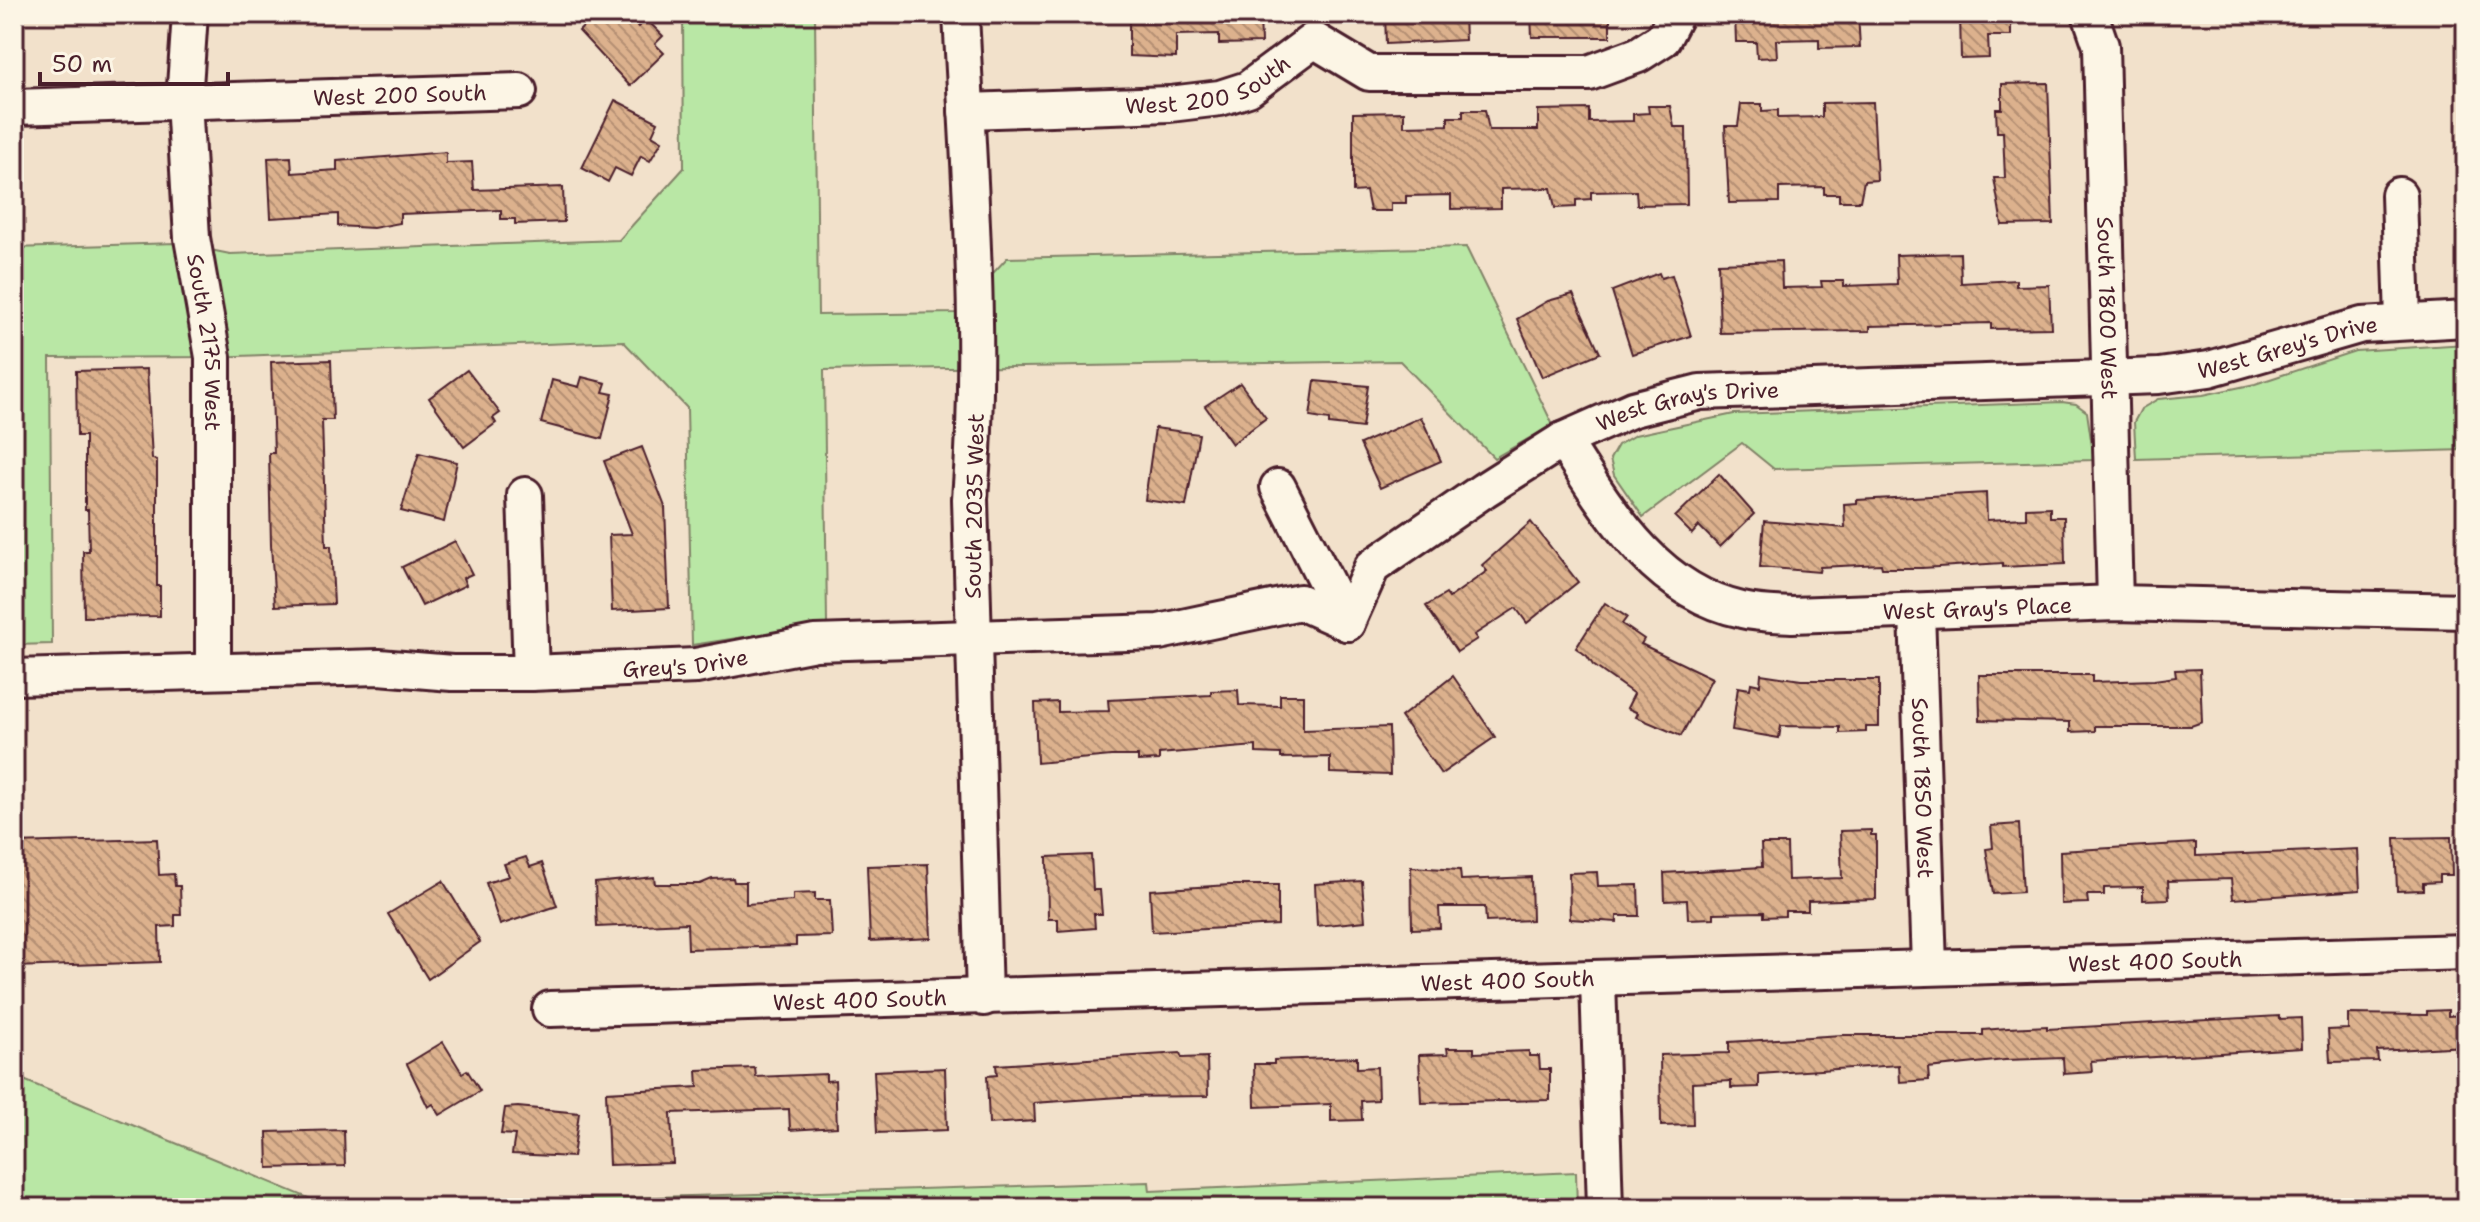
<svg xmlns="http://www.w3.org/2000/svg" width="2480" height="1222" font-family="'Shantell Sans',sans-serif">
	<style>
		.green { fill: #b9e7a5; stroke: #828368; stroke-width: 2 }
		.building { fill: url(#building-back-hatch); stroke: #4a1f2b; stroke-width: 2 }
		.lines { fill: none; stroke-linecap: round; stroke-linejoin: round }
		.minor-casing { stroke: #4a1f2b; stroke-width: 40 }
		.minor { stroke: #fcf5e5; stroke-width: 34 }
		.labels { text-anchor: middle; stroke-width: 6; stroke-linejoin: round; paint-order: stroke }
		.street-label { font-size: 22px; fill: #4a1f2b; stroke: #fcf5e5 }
	</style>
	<defs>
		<pattern id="building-back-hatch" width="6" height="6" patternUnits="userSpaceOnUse" patternTransform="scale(2)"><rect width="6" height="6" fill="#dcb18d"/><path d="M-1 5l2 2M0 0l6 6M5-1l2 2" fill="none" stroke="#b48f73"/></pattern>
	</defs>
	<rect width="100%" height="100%" fill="#f2e1cb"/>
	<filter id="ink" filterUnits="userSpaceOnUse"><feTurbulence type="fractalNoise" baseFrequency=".0125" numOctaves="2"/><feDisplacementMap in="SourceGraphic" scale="16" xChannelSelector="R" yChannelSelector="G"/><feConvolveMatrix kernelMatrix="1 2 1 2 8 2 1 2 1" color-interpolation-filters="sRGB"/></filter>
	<g filter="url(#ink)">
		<g class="green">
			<path d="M683,14h132l3,301 138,-2 51,-55 459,-11 87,178 -59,33 -94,-97 -576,9 3,254 -135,21 -5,-237 -64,-67 -410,16 -163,1 2,286 -38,1v-397l162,-5 54,11 389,-14 65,-72z"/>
			<path d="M2466,344v106l-330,9 -2,-37 7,-13 17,-10 45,-4 52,-11 100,-33z"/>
			<path d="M2062,402l14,2 11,8 7,48 -320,9 -32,-26 -99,74 -29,-42 -4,-16 8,-14 17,-10 99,-21z"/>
			<path d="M14,1076l316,131 819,-25 1,9 426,-19 1,36h-1563z"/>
		</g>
		<g class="building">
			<path d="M596,14h30l12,13 8,-8 17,17 -8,8 9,9 -34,33 -51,-55z"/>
			<path d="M1129,14h131l1,29 -42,1v-10l-43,1v23l-47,-2z"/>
			<path d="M1385,14h79l1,26 -79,4z"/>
			<path d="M1531,14h79v23h-78z"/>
			<path d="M1735,14h123l2,33 -41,1v-9l-43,1 1,17 -20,1 -1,-16h-20z"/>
			<path d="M1960,14h51v22h-23l1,22 -28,1z"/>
			<path d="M2048,83l5,141 -51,1 -8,-47h11l-2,-46h-6l-1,-23h6v-25z"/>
			<path d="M615,100l43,22 -6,13 10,6 -12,20 -9,-5 -10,20 -16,-8 -7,14 -26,-14z"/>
			<path d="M1873,102l4,78 -13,1 -4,20h-21v-7h-15v-7l-45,1v14l-50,1 -4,-77h13l3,-22h21v7l16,-1v8l44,-1v-14z"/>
			<path d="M1648,106h22l4,21h12l1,77 -50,1 -1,-14 -45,1v7l-15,1v7l-21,1 -4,-20 -50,1v19l-50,1v-14l-45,1v7h-15v8h-21l-4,-20 -13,1v-79l51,-1v14l44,-1v-8h15v-7h22l4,20h49v-20l51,-1v13l44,-1v-7l16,-1z"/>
			<path d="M446,152v11l26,-1 2,28 89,-3 1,35 -49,2v-5h-14v-9l-101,4v9l-27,5 -35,-2v-12l-67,4 -3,-60 23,-1 1,16 45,-3v-9z"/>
			<path d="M1960,253l1,30 55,-3v6l33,-1 2,43 -60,1v-6l-121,3v5l-150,2 -2,-70 63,-2 1,27 40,-1 -1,-6h23v5l53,-2 -1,-29z"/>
			<path d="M1659,273l2,5 11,-3 19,61 -59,18 -20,-63z"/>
			<path d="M1573,294l27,59 -58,24 -25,-58 31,-18z"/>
			<path d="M331,360l2,60h-11l4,126h5l3,58 -59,2 -4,-61 -2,-92h5l-3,-91z"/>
			<path d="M147,369l5,90 5,1v126h3v30l-76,1 -1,-66h6l-1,-41h-3v-74h-8l-1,-65z"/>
			<path d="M467,370l33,43 -7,5 3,5 -32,24 -35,-49z"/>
			<path d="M582,377l24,6 -3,9 10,2 -11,45 -61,-16 11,-43 27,7z"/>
			<path d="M1315,381l53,5 -6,42 -33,-4v-4l-19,-3z"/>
			<path d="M1240,383l26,35 -34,26 -27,-38z"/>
			<path d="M1421,417l20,44 -61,27 -20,-44z"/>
			<path d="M1155,428l44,6 -13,72 -41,-6z"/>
			<path d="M642,447l23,60 4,101 -57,3 -3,-76 23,-1 -28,-73z"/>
			<path d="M419,453l38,9 -13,60 -43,-11z"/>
			<path d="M1719,474l35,40 -34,33 -21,-21 -7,8 -17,-17z"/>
			<path d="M1986,493l1,27 39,-2v-10l24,-1v10h14l1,47 -62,3v-4l-81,5h-40l-1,-4 -61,3 -1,5 -59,-5 4,-46 81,7 -1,-24 13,-1v-3z"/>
			<path d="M1531,522l47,60 -51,41 -11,-15 -42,27 3,4 -20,13 -31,-46 20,-12 3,4 38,-27 -5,-6z"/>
			<path d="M455,541l17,33 -9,4 3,7 -44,21 -20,-39z"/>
			<path d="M1605,603l22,14 -5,7 22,15 -3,5 71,34 -31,58 -45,-19 2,-4 -11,-5 7,-14 -41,-29 -6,-9 -11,-8z"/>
			<path d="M2200,669l2,53 -11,4h-96v5l-25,1v-10l-90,-2 -1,-45h113v7l62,-2 22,-3 -1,-7z"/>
			<path d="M1761,674l40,6h78v47h-13v5l-26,1v-6l-59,-1 -2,12 -47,-8 6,-43 12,2 1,-6 9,2z"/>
			<path d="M1453,676l42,61 -54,37 -40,-57z"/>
			<path d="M1238,690l1,15 41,1v-11h23v35l86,-3 1,48 -60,-2v-16l-49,1v-4l-25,-1v-7l-97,8v6l-21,1v-5h-27l-74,7 -2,-60 23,-1v10l51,-1 -1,-11 103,-5v-4z"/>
			<path d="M2019,824l4,68 -30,2 -7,-45 7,-1 -2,-22z"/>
			<path d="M1871,830v5h5v64l-68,2v10h-23v5l-21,1v-5l-50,1v5l-26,1 -1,-19 -22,1 -1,-28 98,-6 -1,-23h26l1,36 54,-2 -2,-47z"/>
			<path d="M2451,837l1,38h-13v7l-16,1v7l-26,1 -2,-53z"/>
			<path d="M157,839l2,36 15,-1 1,12h5l1,29h-6v11l-16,1 1,35 -146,5v-124z"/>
			<path d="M2196,843v13l162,-7 2,41 -127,9 -2,-20 -63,2 1,18 -26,1v-13l-39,1v7h-17l1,8 -27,1 -1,-53z"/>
			<path d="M1091,855l2,35h7l2,24h-8l1,14 -37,3v-12h-10l-1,-62z"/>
			<path d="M526,857l4,10 12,-4 15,43 -57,19 -14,-42 23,-7 -5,-12z"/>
			<path d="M928,864l3,74 -61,3 -3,-75z"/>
			<path d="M1411,867l49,3 1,10 70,-3 1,43 -46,2 -1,-15h-46l1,21 -28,1z"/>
			<path d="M1597,872l1,14 40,-1 1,31h-22v6l-47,-3 -1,-46z"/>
			<path d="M654,877l1,7h45l12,-5 21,-1 1,4h12v22l47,-3v-7l22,-1v7h15l2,36 -36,1v9l-108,3 -1,-26 -90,4 -2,-44z"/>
			<path d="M443,881l37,61 -52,37 -40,-65z"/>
			<path d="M1362,881l3,40 -48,5 -2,-42z"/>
			<path d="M1230,885h48v40l-126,7 -2,-42z"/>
			<path d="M2448,1010v6l18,-1v31l-89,5 1,10 -48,1 -2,-32 20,-1v-15l79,1v-4z"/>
			<path d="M2279,1016v3l22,-1 1,30 -211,13 1,11 -28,2 -1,-16 -58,2 -77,8 1,12 -29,2 -1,-17 -140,9v13l-28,1v-7l-39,2 1,42 -32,1 -1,-71 69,-2v-11l113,-7h141v-5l25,-2 39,-2v3z"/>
			<path d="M443,1042l19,31 5,-3 13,21 -40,24 -7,-11 -5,3 -21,-43z"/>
			<path d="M1447,1048h27v5l55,-2v5h10l1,13h10v31l-129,3 -2,-48 29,-1z"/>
			<path d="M1180,1053l2,5 25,-1 1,39 -88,1 -86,6 1,18 -46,3 -2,-48 10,-1 -1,-10z"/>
			<path d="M1357,1057v11l20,-1 1,33 -17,1 1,19 -31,1v-17l-76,3 -1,-43h20v-4z"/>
			<path d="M755,1068l1,9 70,-3v7l9,-1 2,47 -47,3 -1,-21 -118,4 2,50 -64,2 -3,-73 92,-5 -1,-17z"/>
			<path d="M945,1068l2,62 -70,3 -3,-62z"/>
			<path d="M518,1107l61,6 -6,44 -61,-3 3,-19 -14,-1 4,-26z"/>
			<path d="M344,1130l1,36 -77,2 -1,-36z"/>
		</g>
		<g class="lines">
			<defs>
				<g id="minor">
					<path id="s1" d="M190,14l-6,87 8,137 21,119v314"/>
					<path d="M961,14c8,161 22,325 9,485l14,499"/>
					<path id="s2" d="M2090,14l11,32 14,557"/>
					<path id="s3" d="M14,107l505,-16"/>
					<path id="s4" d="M966,111l204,-7 50,-6 28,-9 66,-49 55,33h220l49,-18 25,-16 13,-25"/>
					<path d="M2399,195l4,125"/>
					<path id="s5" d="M1563,440c45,70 91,151 179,170 16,4 33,4 50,5l323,-12 351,8"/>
					<path d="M1278,487l69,136"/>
					<path d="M525,495l6,178"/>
					<path id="s6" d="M1917,612l12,354"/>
					<path id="s7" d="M1347,623l25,-56 112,-77 79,-50 70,-31 67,-17 459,-16 50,-7 153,-44 104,-6"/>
					<path id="s8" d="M14,677l365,-10 73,6h79l165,-7 119,-23 344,-11 141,-30 47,21"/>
					<path d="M1598,980l7,228"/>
					<path id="s9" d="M550,1009l1916,-57"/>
				</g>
			</defs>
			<use href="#minor" class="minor-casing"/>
			<use href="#minor" class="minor"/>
		</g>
	</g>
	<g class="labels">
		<g class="street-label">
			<text dy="8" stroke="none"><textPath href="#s4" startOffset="246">West 200 South</textPath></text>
			<text dy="8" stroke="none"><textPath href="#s3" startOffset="386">West 200 South</textPath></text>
			<text dy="8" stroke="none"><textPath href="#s2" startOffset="296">South 1800 West</textPath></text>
			<text dy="8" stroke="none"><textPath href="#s1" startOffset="330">South 2175 West</textPath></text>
			<text dy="8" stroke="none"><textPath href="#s7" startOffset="1028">West Grey's Drive</textPath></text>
			<text dy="8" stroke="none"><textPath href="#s7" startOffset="422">West Gray's Drive</textPath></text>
			<text transform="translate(974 506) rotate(-89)" y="8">South 2035 West</text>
			<text dy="8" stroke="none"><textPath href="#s5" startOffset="490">West Gray's Place</textPath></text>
			<text dy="8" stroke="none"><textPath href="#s8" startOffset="672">Grey's Drive</textPath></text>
			<text dy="8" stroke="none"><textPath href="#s6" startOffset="176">South 1850 West</textPath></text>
			<text dy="8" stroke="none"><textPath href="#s9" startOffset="1606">West 400 South</textPath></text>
			<text dy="8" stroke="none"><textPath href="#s9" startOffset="958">West 400 South</textPath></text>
			<text dy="8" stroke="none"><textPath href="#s9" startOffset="310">West 400 South</textPath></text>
		</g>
	</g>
	<rect width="2480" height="1222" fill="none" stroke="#fcf5e5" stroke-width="48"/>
	<rect x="24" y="24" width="2432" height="1174" fill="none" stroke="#4a1f2b" stroke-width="3" filter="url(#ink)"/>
	<path d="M40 72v12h188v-12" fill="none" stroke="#4a1f2b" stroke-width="4"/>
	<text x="52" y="72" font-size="24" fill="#4a1f2b" stroke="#fcf5e5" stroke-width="6" paint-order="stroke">50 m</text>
</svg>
